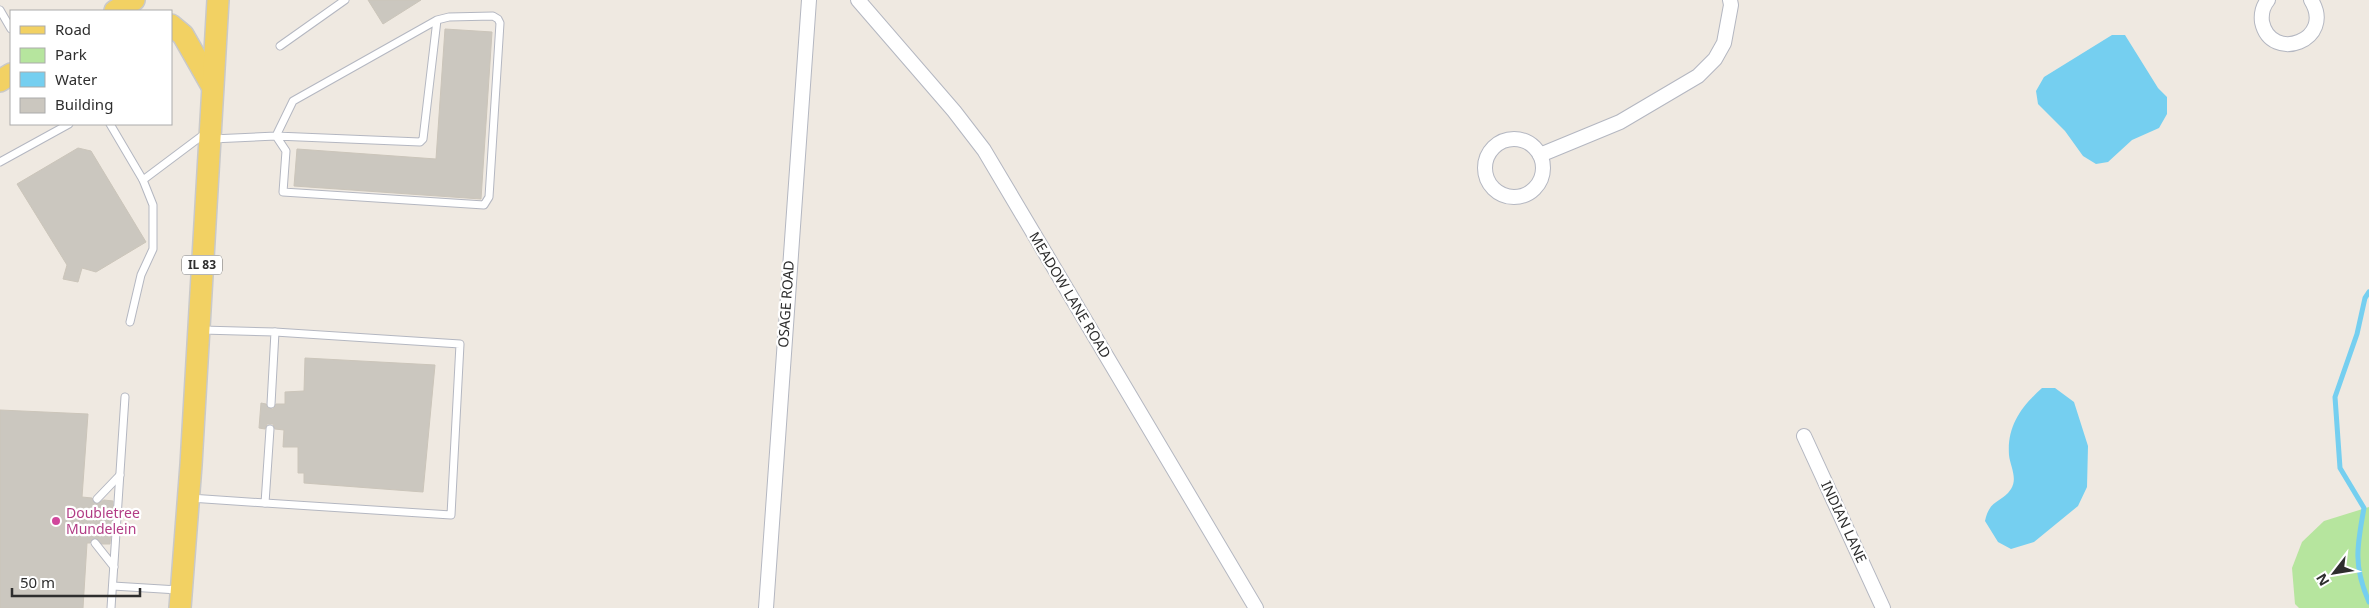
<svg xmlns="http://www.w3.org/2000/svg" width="2369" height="608" font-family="'Noto Sans',sans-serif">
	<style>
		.green { fill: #b6e59e }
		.water { fill: #75cff0 }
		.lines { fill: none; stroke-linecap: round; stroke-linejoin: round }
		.stream { stroke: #75cff0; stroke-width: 5 }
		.building { fill: #cbc7bf; stroke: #cbc5ba }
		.lane-casing { stroke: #b4b7c1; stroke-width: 9 }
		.street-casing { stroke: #b4b7c1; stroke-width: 16 }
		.primary-casing { stroke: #c9c9c9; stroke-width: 24 }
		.lane { stroke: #fff; stroke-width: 7 }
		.street { stroke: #fff; stroke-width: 14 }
		.primary { stroke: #f2d163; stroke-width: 21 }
		.hotel-dot { fill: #d1479c; stroke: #fff; stroke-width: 2 }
		.labels { text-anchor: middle; stroke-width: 4.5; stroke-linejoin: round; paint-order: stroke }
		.shield { fill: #fff; stroke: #6d6d6d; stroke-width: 1 }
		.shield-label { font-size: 12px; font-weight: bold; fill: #2e2e2e }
		.street-label { font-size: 14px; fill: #2e2e2e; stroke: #fff }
		.hotel-label { font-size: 14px; fill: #b23c85; stroke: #fff; text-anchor: start }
	</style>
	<rect width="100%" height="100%" fill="#efe9e1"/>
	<path class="green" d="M2369,507v101h-70l-4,-4 -3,-36 10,-26 22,-21z"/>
	<g class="water">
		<path d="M2112,35h13l33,53 9,9v17l-8,14 -27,12 -24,22 -12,2 -13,-8 -18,-25 -27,-27 -2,-13 8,-14z"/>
		<path d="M2042,388h13l19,14 14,44 -1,41 -9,19 -44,36 -23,7 -13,-7 -13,-21c5,-23 16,-17 26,-32 7,-11 -1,-23 -2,-34 -2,-29 12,-48 33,-67z"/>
	</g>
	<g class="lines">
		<path class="stream" d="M2369,292l-4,6 -8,36 -22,63 5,71 24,40c-7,38 -11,58 5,94"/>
	</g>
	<g class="building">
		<path d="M368,0h53l-38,24z"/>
		<path d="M445,29l47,3 -11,167 -187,-13 3,-37 139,10z"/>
		<path d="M78,148l13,3 55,91 -50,30 -14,-4 -4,14 -15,-3 4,-14 -50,-81z"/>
		<path d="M305,358l130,7 -12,127 -119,-9v-10h-6v-26h-15l1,-17 -9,-1 -2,-5h-6l-2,5 -6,-1 2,-25 5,1 2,4 5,1 3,-5h9v-12l19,-1z"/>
		<path d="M0,410l88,4 -6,83 10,1 4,6 8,-4 9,1 -3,43h-8l-7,-6 -5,5h-3l-4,65h-83z"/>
	</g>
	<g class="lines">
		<defs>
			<g id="lane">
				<path d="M0,10l11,19"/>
				<path d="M280,46l65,-46"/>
				<path d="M110,124l33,56 10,25v44l-12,26 -11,47"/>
				<path d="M212,139l64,-3 10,15 -3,41 201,13 5,-8 11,-174 -2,-4 -5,-3 -44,1 -12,3 -144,81 -17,35 144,6 3,-3 14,-119"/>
				<path d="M0,162l69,-38"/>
				<path d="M143,180l64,-48"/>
				<path d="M202,330l73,2 -4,72"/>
				<path d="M190,498l75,5 5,-74"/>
				<path d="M97,499l23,-24"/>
				<path d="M265,503l186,12 9,-171 -185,-12"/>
				<path d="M95,543l19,24"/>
				<path d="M113,586l65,4"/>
				<path d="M111,608l14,-211"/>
			</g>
			<g id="street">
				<path d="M858,0l96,111 30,39 272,458"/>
				<path d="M2268,0c-5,6 -7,14 -6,22 9,42 74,18 49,-22"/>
				<circle cx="1514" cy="168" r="29"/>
				<path d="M1540,155l80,-33 78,-46 17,-17 9,-16 7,-38 -1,-5"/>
				<path d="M1804,436l79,172"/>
				<path d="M766,608l43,-608"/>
			</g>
			<g id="primary">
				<path d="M115,11l19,-11"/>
				<path d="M171,25l12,10 29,51"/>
				<path d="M0,81l11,-7"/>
				<path d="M180,608l11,-143 27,-465"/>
			</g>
		</defs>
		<use href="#lane" class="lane-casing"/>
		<use href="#street" class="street-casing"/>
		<use href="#primary" class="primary-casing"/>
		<use href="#lane" class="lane"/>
		<use href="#street" class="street"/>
		<use href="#primary" class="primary"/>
	</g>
	<circle class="hotel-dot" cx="56" cy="521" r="5"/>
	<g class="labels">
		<rect class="shield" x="182" y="255.5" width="40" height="19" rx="4"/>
		<g class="shield-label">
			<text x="202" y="269">IL 83</text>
		</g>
		<g class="street-label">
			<text transform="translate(1070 295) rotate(59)" y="5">MEADOW LANE ROAD</text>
			<text transform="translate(786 304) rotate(-86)" y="5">OSAGE ROAD</text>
			<text transform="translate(1844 522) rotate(65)" y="5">INDIAN LANE</text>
		</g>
		<g class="hotel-label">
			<text x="66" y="518">Doubletree<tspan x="66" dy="16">Mundelein</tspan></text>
		</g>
	</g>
	<rect x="10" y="10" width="162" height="115" fill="#ffffff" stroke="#ababab"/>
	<rect x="20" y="26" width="25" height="8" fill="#f2d163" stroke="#ababab"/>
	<text x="55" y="35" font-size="15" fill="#2e2e2e">Road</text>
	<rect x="20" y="48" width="25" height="15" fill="#b6e59e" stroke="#ababab"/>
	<text x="55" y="60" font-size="15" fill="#2e2e2e">Park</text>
	<rect x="20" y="72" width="25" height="15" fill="#75cff0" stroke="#ababab"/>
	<text x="55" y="85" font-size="15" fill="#2e2e2e">Water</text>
	<rect x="20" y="98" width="25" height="15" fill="#cbc7bf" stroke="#ababab"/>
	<text x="55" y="110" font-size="15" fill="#2e2e2e">Building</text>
	<g transform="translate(2334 573) rotate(239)" stroke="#ffffff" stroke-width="4" paint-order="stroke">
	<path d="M0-4L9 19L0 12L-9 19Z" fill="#2e2e2e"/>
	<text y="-8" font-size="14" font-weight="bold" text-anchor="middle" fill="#2e2e2e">N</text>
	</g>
	<path d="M12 588v8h128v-8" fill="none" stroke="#2e2e2e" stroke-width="2.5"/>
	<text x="20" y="588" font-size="15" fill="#2e2e2e" stroke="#ffffff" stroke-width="4" paint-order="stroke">50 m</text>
</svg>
